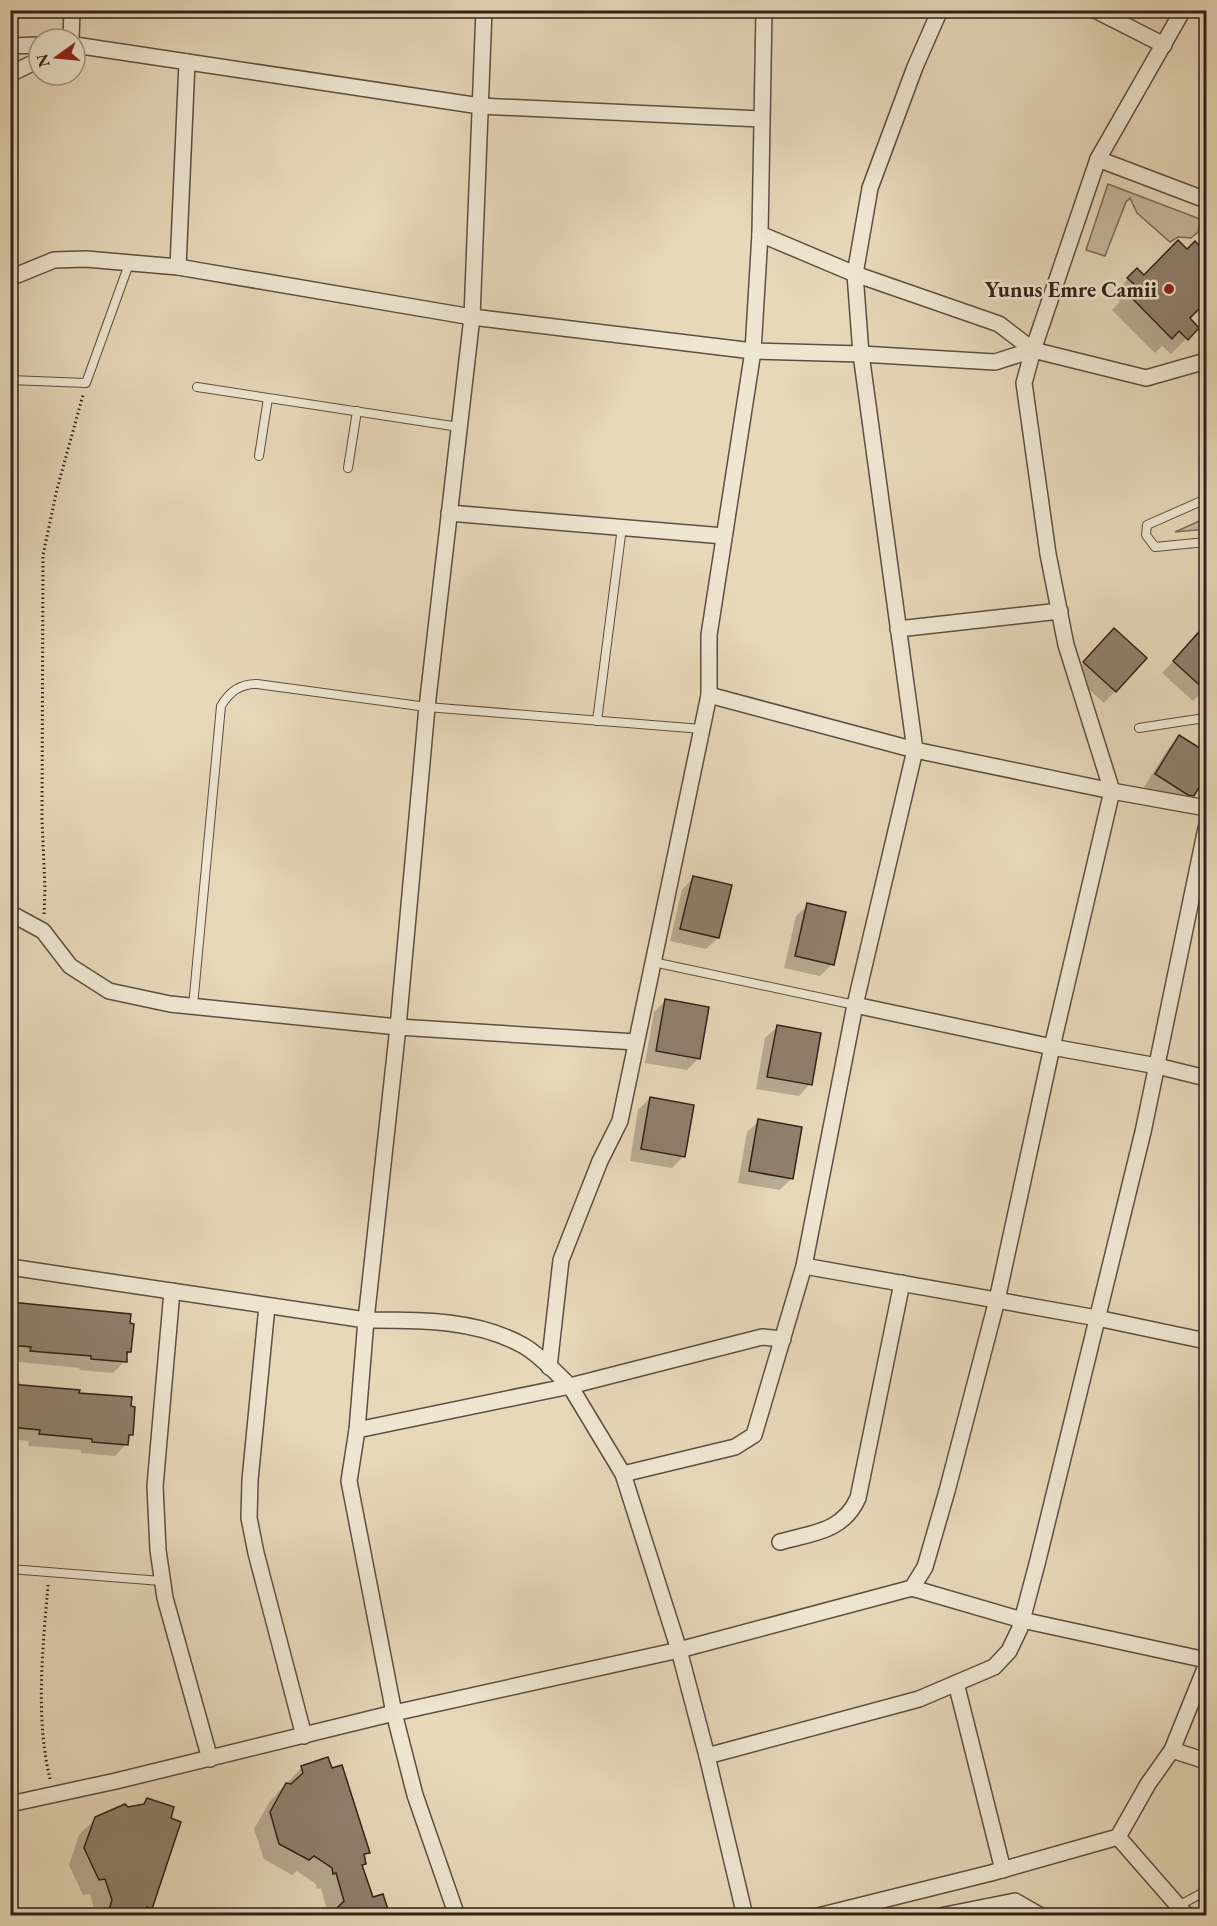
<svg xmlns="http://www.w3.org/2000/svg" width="1217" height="1926" font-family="'EB Garamond',serif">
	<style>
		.green { fill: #c8b99f; stroke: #7c6d5c; stroke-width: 1.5 }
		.shadow { fill: #0003 }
		.building { fill: #90806d; stroke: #312119; stroke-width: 1.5 }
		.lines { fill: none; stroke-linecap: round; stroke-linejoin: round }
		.lane-casing { stroke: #5e4f41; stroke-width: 10 }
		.street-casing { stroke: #5e4f41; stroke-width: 18 }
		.path { stroke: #312119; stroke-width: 3; stroke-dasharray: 1.5 3; stroke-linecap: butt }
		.lane { stroke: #efe6d2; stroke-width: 8 }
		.street { stroke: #efe6d2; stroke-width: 15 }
		.poi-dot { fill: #8f2418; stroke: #efe6d2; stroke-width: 2 }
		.labels { text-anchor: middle; stroke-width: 5; stroke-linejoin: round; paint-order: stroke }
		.poi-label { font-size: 22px; font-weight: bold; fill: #312119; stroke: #efe6d2; text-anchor: end }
	</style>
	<rect width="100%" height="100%" fill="#e7d8ba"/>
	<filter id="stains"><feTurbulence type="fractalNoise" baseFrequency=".00333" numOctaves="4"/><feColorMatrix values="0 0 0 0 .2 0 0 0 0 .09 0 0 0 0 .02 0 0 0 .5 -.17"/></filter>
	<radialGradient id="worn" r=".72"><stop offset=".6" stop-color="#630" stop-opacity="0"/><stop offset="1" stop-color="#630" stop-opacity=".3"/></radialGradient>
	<g class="green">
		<path d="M1108,184l92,35 -2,13 -7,6 -13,-1 -8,5 -33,-29 -7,-15 -4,4 -21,54 -19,-6z"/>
		<path d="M1206,518v11l-31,3z"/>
	</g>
	<g class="shadow">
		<path d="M1195,244l11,11v45l-19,19 10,9 -26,26 -9,-8 -7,7 -43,-43 8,-8 -7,-8 24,-24 7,7 43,-26z"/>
		<path d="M1204,629l2,2v57l-13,13 -31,-28z"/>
		<path d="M1102,642l13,49 -11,12 -31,-28z"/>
		<path d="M1180,737l26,17v19l-13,22 -12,12 -5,-1 -32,-19 24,-38z"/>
		<path d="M693,878l25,60 -12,11 -36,-8 12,-51z"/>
		<path d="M808,905l24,59 -12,12 -36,-8 12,-52z"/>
		<path d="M665,1001l34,57 -12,12 -42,-7 9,-51z"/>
		<path d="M777,1027l33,57 -11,12 -43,-7 9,-51z"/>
		<path d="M650,1098l34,58 -12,12 -42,-7 8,-51z"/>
		<path d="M759,1121l33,57 -12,12 -42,-7 9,-51z"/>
		<path d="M10,1299l8,1v4l51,4 -1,3 62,41 -5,4v5l-12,12 -34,-3 1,-2 -61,-6v-3l-9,-1z"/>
		<path d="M10,1381h10v5l58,8 53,41 -4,4 -1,5 -11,12 -34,-3v-3l-53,-4 1,-5 -19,-2z"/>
		<path d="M302,1767l66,85 -5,6 2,6 -4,3 11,32 17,17h-63l2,-2 -7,-26 -4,1 -1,-5 -19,-13 -5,4 -28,-16 -10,-30 16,-28z"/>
		<path d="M147,1800l4,108 -7,8h-48l-6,-22 -7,1 -14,-30 10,-30 16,-16 46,-13z"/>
	</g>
	<g class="building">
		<path d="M1178,240l9,9 8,-8 11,12v49l-16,16 9,10 -11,12 -9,-9 -7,8 -45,-46 8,-8 -8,-7 10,-10 7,7z"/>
		<path d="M1206,624v67l-33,-30z"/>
		<path d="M1114,628l33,30 -31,34 -33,-30z"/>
		<path d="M1179,735l27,17v24l-12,20 -6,-1 -33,-21z"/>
		<path d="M693,876l39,9 -13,53 -39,-9z"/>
		<path d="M807,903l39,9 -12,53 -39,-9z"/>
		<path d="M665,999l44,8 -9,52 -44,-8z"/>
		<path d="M777,1025l44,8 -9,52 -45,-8z"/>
		<path d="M650,1097l44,8 -9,52 -44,-8z"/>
		<path d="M758,1119l44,8 -9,52 -44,-8z"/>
		<path d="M10,1302l121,12 -1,9 4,1 -3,28h-4v10l-36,-3v-3l-61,-5 1,-4 -21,-2z"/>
		<path d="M10,1384l70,6 -1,3 53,4 -1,9 4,1 -2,28h-4l-1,10 -36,-3v-3l-53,-5 1,-4 -30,-3z"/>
		<path d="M328,1757l4,11 10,-3 28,88 -6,1 2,10 -4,1 11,32 10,-3 7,22h-61l15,-15 -8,-28 -3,1 -1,-6 -18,-12 -5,4 -30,-16 -9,-32 16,-29 5,1 12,-11 -2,-7z"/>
		<path d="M147,1798l27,9 -3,11 10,4 -29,87 -5,-2 -1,9h-39l5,-16 -7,-21 -6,1 -15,-32 11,-31 30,-13 3,3 16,-3z"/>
	</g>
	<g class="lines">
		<defs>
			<g id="lane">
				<path d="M10,380l76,3 43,-119"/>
				<path d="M197,387l262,40"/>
				<path d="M259,456l9,-58"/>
				<path d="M348,468l9,-57"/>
				<path d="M1206,499l-59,26 -1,10 9,12 51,-5"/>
				<path d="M597,721l25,-194"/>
				<path d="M1139,728l59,-9 8,1"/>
				<path d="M653,962l202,43"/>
				<path d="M193,1006l28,-300c9,-15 19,-22 36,-22l170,23 275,22"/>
				<path d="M10,1569l151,12"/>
				<path d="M1178,1906l28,-15"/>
			</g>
			<g id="street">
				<path d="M484,10l-12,307 -45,390 -29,320 -32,293c53,0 111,-1 158,26 17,10 32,27 46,40l192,-49 21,2"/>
				<path d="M1095,10l69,35"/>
				<path d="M71,39l1,-29"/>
				<path d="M75,45l405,61 281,13"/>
				<path d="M10,46l29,-1"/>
				<path d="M10,74l29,-14"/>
				<path d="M1098,159l108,41"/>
				<path d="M760,234l95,40 144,50 34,26 113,28 60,-17"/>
				<path d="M178,267l9,-205"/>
				<path d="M10,278l44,-18 32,-1 92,8 294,50 281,34 108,3 134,8 38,-12"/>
				<path d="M449,513l275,23"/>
				<path d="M898,629l162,-18"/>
				<path d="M709,695l206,55 197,41 94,17"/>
				<path d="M10,913l33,18 27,35 39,25 61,13 228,23 238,15"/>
				<path d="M855,1005l197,42 105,19 49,12"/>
				<path d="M804,1266l293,52 109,23"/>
				<path d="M10,1267l356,53 -9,110 -8,51 45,232 21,82 42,121"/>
				<path d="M172,1291l-17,195 3,64 7,48 45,161"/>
				<path d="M267,1306l-17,174 -1,38 7,35 48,183"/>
				<path d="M549,1367l12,-107 39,-99 20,-40 89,-426v-60l44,-284 7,-117 4,-224"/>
				<path d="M357,1430l213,-44 53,88 56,176 28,106 38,160"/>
				<path d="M623,1474l112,-27 19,-12 50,-169 51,-261 60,-255 -54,-396 -6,-80 15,-86 45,-121 25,-57"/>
				<path d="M780,1542c32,-9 63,-10 78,-44l44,-215"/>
				<path d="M912,1588l110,32 184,40"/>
				<path d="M956,1683l47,187"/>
				<path d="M1172,1750l34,11"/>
				<path d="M707,1756l212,-57 75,-32 15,-16 11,-23 18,-68 105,-428 63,-304"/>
				<path d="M10,1804l106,-23 278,-68 285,-63 233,-62 13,-21 22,-76 50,-191 55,-253 60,-256 -46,-146 -18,-91 -24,-171 9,-33 65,-191 85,-149"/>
				<path d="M1118,1837l69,79"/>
				<path d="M818,1916l173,-43 127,-36 30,-53 24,-34 34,-84"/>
				<path d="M940,1916l75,-15 26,15"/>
			</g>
		</defs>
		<use href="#lane" class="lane-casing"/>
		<use href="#street" class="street-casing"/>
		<g class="path">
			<path d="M44,914l1,-25 -3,-70 1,-264 14,-66 26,-94"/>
			<path d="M48,1585c-5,62 -13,132 2,194"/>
		</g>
		<use href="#lane" class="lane"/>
		<use href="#street" class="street"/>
	</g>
	<circle class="poi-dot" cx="1169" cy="289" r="6"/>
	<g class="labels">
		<g class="poi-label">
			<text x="1157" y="297">Yunus Emre Camii</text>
		</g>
	</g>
	<rect width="1217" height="1926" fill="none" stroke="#e7d8ba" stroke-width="36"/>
	<rect x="12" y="12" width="1193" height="1902" fill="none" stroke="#312119" stroke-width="3"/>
	<rect x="18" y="18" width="1181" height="1890" fill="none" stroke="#312119" stroke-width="1.5"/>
	<g transform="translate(57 57) rotate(255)"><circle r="28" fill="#efe6d2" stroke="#a39788" stroke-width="1.5"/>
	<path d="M0-4.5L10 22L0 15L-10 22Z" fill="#8f2418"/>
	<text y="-9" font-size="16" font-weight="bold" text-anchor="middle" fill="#312119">N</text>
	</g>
	<rect width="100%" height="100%" filter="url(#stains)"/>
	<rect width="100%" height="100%" fill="url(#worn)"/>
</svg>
